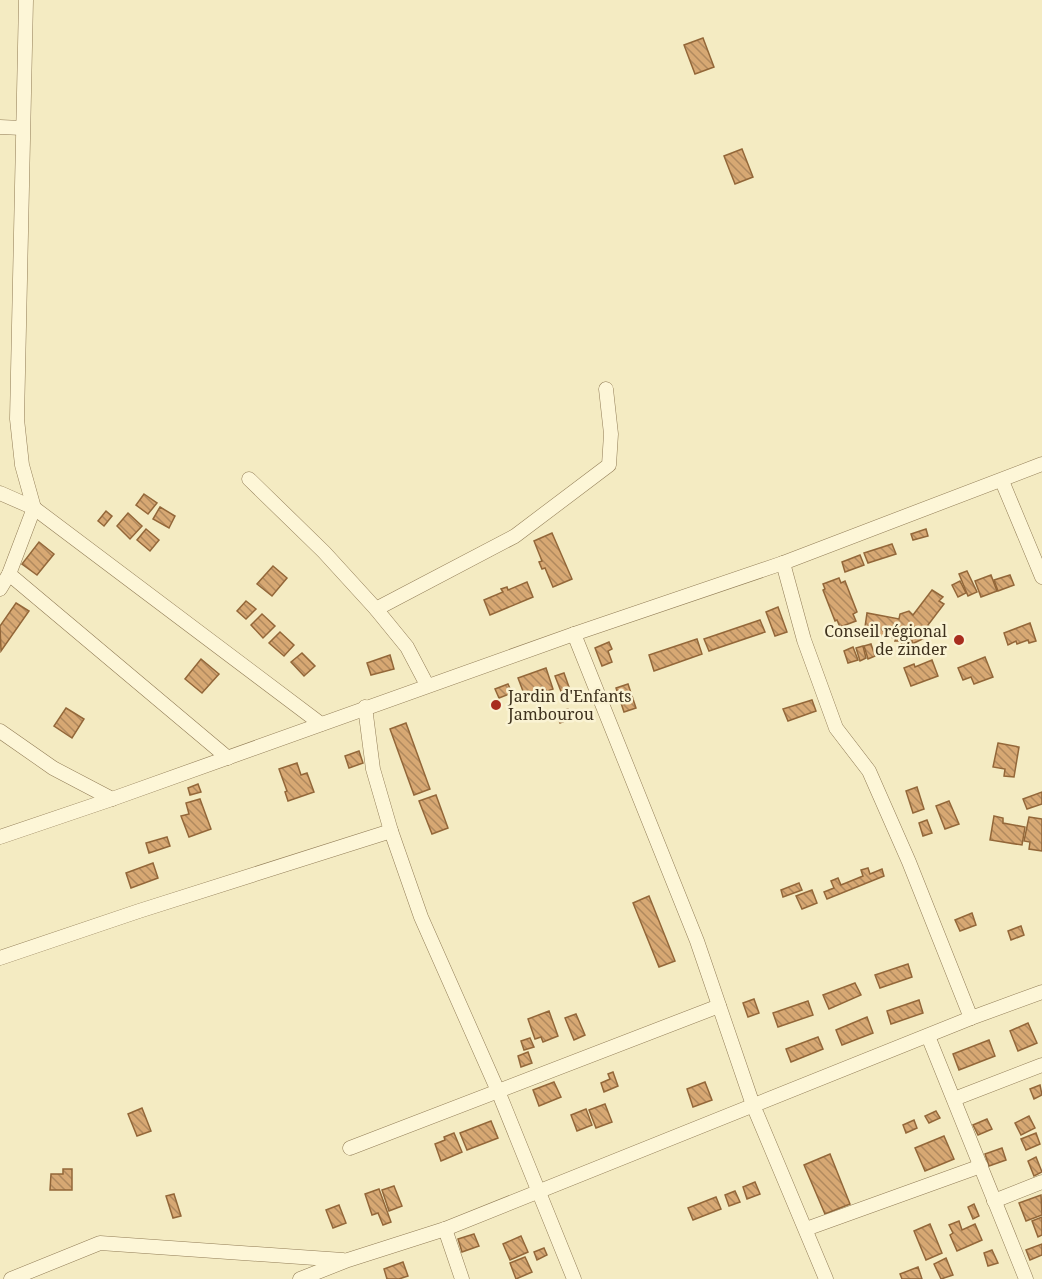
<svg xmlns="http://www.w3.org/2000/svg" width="1042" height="1279" font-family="'Noto Serif',serif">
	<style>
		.building { fill: url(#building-back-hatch); stroke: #936739; stroke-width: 1.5 }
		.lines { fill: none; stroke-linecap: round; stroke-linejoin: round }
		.minor-casing { stroke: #917c56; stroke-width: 15 }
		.minor { stroke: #fdf6d7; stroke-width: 14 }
		.poi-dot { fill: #a82d1e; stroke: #faf3d3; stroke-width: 2 }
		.labels { text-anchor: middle; stroke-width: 5; stroke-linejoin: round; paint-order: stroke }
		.poi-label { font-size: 16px; fill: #3e311d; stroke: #faf3d3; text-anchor: end }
	</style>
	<defs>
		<pattern id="building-back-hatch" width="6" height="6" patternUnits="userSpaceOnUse" patternTransform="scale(1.5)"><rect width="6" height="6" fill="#d7a873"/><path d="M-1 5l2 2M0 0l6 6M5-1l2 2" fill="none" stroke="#b0895e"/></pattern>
	</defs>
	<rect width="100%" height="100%" fill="#f4ebc2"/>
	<g class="building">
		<path d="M703,38l11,29 -19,7 -11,-29z"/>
		<path d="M742,149l11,28 -18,7 -11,-28z"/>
		<path d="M144,494l13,9 -9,11 -12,-9z"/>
		<path d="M160,507l15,9 -6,12 -16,-9z"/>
		<path d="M106,511l6,5 -8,10 -6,-5z"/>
		<path d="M128,513l14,13 -12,13 -13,-13z"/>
		<path d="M146,529l13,11 -9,11 -13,-11z"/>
		<path d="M926,529l2,7 -15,4 -2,-6z"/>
		<path d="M552,533l20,46 -19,8 -8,-19 -3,1 -3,-7 3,-1 -8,-20z"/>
		<path d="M39,542l15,12 -17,21 -15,-11z"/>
		<path d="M892,544l4,10 -28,9 -4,-10z"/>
		<path d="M860,555l4,10 -19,7 -3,-10z"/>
		<path d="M273,566l14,12 -15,18 -15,-12z"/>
		<path d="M967,571l10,21 -9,4 -9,-22z"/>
		<path d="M991,575l6,16 -16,6 -6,-16z"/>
		<path d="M1010,575l4,10 -16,6 -4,-11z"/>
		<path d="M839,578l2,5 4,-2 12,31 -4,2 3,7 -16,6 -3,-7 -2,1 -12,-31 2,-1 -2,-5z"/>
		<path d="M960,581l6,12 -8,4 -6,-12z"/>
		<path d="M527,582l6,15 -43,18 -6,-15 19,-8 -2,-3 6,-2 1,3z"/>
		<path d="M932,590l11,7 -4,4 5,3 -16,21 2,3 -4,3 3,5 -17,8v-3l-10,4 -1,-4h-6l1,-3 -26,-4v-5l-5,-2 2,-14 32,6 1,-5 9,-3 4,4z"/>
		<path d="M246,601l10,8 -10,10 -9,-8z"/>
		<path d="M16,603l13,8 -28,40 -1,-25z"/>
		<path d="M778,607l9,25 -12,4 -9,-24z"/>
		<path d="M262,614l13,12 -12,12 -12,-13z"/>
		<path d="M760,620l5,12 -56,19 -5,-12z"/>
		<path d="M1030,623l6,18 -7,2 -1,-3 -11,4 -1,-3 -8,4 -4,-12z"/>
		<path d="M280,632l14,13 -10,11 -15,-13z"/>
		<path d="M697,639l5,15 -48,17 -5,-16z"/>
		<path d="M609,642l3,7 -4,2 4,11 -10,4 -7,-18z"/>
		<path d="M871,644l4,12 -7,3 -4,-13z"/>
		<path d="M863,646l3,12 -6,3 -4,-13z"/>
		<path d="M853,647l5,13 -10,3 -4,-12z"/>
		<path d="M302,653l13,13 -11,10 -13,-14z"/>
		<path d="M390,655l4,14 -23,6 -4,-12z"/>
		<path d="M985,657l8,20 -19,7 -3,-7 -8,3 -5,-12z"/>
		<path d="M201,659l18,15 -17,19 -17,-14z"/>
		<path d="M932,660l6,16 -27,10 -7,-18 10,-4 1,3z"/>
		<path d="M546,668l7,21 -27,10 -8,-21z"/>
		<path d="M564,673l6,17 -8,4 -7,-18z"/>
		<path d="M508,684l4,9 -13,5 -4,-9z"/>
		<path d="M628,684l8,24 -12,4 -8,-24z"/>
		<path d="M812,700l4,11 -28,10 -5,-12z"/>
		<path d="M66,708l18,11 -12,19 -18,-12z"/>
		<path d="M568,709l4,9 -12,5 -4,-10z"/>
		<path d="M406,723l24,66 -16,6 -24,-66z"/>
		<path d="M998,743l21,4 -5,30 -10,-1 1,-7 -12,-2z"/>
		<path d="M359,751l4,12 -14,5 -4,-12z"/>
		<path d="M297,763l4,12 6,-2 7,19 -26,9 -3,-9 2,-1 -8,-22z"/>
		<path d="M198,784l3,8 -11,3 -2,-7z"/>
		<path d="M917,787l7,22 -11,4 -7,-22z"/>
		<path d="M1042,792v12l-15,5 -4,-10z"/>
		<path d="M436,795l12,33 -16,6 -13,-33z"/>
		<path d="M200,799l11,30 -22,8 -8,-21 8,-2 -3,-11z"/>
		<path d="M949,801l10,23 -14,5 -9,-23z"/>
		<path d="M994,816l9,2v5l22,4 -3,18 -32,-5z"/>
		<path d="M1029,817l13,2v32l-13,-2 1,-7 -6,-1z"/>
		<path d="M927,820l5,13 -9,3 -4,-13z"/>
		<path d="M167,837l3,9 -21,7 -3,-10z"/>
		<path d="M153,863l5,15 -27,10 -5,-15z"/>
		<path d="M868,868l2,6 12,-5 2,7 -57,23 -3,-7 10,-4 -3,-7 7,-3 3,7 22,-9 -2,-6z"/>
		<path d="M799,883l3,7 -19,7 -2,-7z"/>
		<path d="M812,890l5,13 -15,6 -6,-13z"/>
		<path d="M649,896l26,65 -16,6 -26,-64z"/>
		<path d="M972,913l4,12 -16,6 -5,-11z"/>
		<path d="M1021,926l3,9 -13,5 -3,-9z"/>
		<path d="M908,964l4,13 -32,11 -5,-13z"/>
		<path d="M855,983l6,12 -32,14 -6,-14z"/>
		<path d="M754,999l5,14 -11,4 -5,-14z"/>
		<path d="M919,1000l4,13 -32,11 -4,-13z"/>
		<path d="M808,1001l5,14 -35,12 -5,-14z"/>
		<path d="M549,1011l9,25 -15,6 -2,-5 -6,2 -7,-20z"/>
		<path d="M576,1014l9,21 -11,5 -9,-22z"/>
		<path d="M867,1017l6,16 -31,12 -6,-15z"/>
		<path d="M1028,1023l9,20 -19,8 -8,-20z"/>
		<path d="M818,1037l5,12 -32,13 -5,-13z"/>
		<path d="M530,1038l4,9 -10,3 -3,-9z"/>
		<path d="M989,1040l6,16 -36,14 -6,-16z"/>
		<path d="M528,1052l4,11 -11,4 -3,-11z"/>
		<path d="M613,1072l5,14 -14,6 -3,-9 9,-4 -2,-5z"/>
		<path d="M554,1082l7,15 -22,9 -6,-16z"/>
		<path d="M705,1082l7,18 -19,7 -6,-18z"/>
		<path d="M1040,1085l2,10 -8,4 -4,-10z"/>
		<path d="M605,1104l7,18 -16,6 -7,-18z"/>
		<path d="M142,1108l9,23 -14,5 -9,-22z"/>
		<path d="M586,1109l6,16 -15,6 -6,-16z"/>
		<path d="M936,1111l4,7 -11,5 -4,-7z"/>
		<path d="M1029,1116l6,12 -14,7 -6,-12z"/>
		<path d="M987,1119l5,10 -14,6 -5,-10z"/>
		<path d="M914,1120l3,8 -11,5 -3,-8z"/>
		<path d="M491,1121l7,17 -31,12 -7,-17z"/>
		<path d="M454,1133l8,19 -21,9 -6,-17 10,-4 -1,-3z"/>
		<path d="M1036,1133l4,11 -14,6 -5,-11z"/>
		<path d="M944,1136l10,23 -29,12 -10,-23z"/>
		<path d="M1002,1148l4,12 -17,6 -4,-12z"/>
		<path d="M830,1154l20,50 -25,10 -21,-49z"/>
		<path d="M1036,1157l6,15 -8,4 -6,-15z"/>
		<path d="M63,1169h9v21h-22l1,-16h12z"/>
		<path d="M755,1182l5,12 -13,5 -4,-12z"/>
		<path d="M394,1186l8,20 -13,5 -7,-21z"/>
		<path d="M379,1189l12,33 -8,3 -5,-12 -6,2 -7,-21z"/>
		<path d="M735,1191l5,11 -11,4 -4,-11z"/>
		<path d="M174,1194l7,22 -8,2 -7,-22z"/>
		<path d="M1041,1195l1,20 -16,6 -7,-18z"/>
		<path d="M716,1197l5,12 -28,11 -5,-12z"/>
		<path d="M974,1204l5,12 -6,3 -5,-12z"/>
		<path d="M339,1205l7,18 -13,5 -7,-18z"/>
		<path d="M1042,1217v18l-4,2 -6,-16z"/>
		<path d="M959,1221l3,9 13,-6 7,16 -25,11 -7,-16 3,-2 -4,-8z"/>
		<path d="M930,1224l12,29 -16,7 -12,-29z"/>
		<path d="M474,1234l5,12 -17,6 -4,-13z"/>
		<path d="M521,1236l7,16 -18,8 -7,-16z"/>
		<path d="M1042,1244v11l-12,5 -4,-10z"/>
		<path d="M544,1248l3,7 -10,5 -3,-8z"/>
		<path d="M992,1250l6,13 -10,3 -4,-13z"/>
		<path d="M525,1257l7,15 -16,7 -6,-16z"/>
		<path d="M946,1258l7,17 -12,4 -7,-15z"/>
		<path d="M403,1262l5,14 -9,3h-12l-3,-10z"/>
		<path d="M918,1267l4,12h-20l-2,-5z"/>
	</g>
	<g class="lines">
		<defs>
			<g id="minor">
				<path d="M0,127l22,1"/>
				<path d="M249,479l75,73 52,57 31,38 20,38"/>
				<path d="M1002,481l40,96"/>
				<path d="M0,493l34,15 287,216"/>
				<path d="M783,563l21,77 32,88 33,43 40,91 62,156"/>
				<path d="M9,574l219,184"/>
				<path d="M0,589l9,-15 25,-66 -12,-43 -5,-46 9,-419"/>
				<path d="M376,609l139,-73 94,-71 2,-31 -5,-45"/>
				<path d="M574,634l123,307 56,164 73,174"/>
				<path d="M365,707l8,62 18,62 30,86 77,174 76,188"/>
				<path d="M0,731l53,37 59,31"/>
				<path d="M0,837l112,-38 462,-165 209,-71 259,-99"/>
				<path d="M0,958l139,-47 252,-80"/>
				<path d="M928,1036l98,243"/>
				<path d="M954,1099l88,-34"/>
				<path d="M350,1148l369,-142"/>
				<path d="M994,1201l48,-19"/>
				<path d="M445,1229l17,50"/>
				<path d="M806,1229l175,-63"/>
				<path d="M11,1279l89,-36 243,17"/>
				<path d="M300,1279l48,-19 97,-31 526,-211 71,-26"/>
			</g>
		</defs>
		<use href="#minor" class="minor-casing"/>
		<use href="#minor" class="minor"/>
	</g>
	<g class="poi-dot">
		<circle cx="959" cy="640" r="6"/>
		<circle cx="496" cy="705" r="6"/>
	</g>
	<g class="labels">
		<g class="poi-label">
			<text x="947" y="637">Conseil régional<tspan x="947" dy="18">de zinder</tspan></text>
			<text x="508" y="702" text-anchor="start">Jardin d'Enfants<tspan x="508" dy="18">Jambourou</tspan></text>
		</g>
	</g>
</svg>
